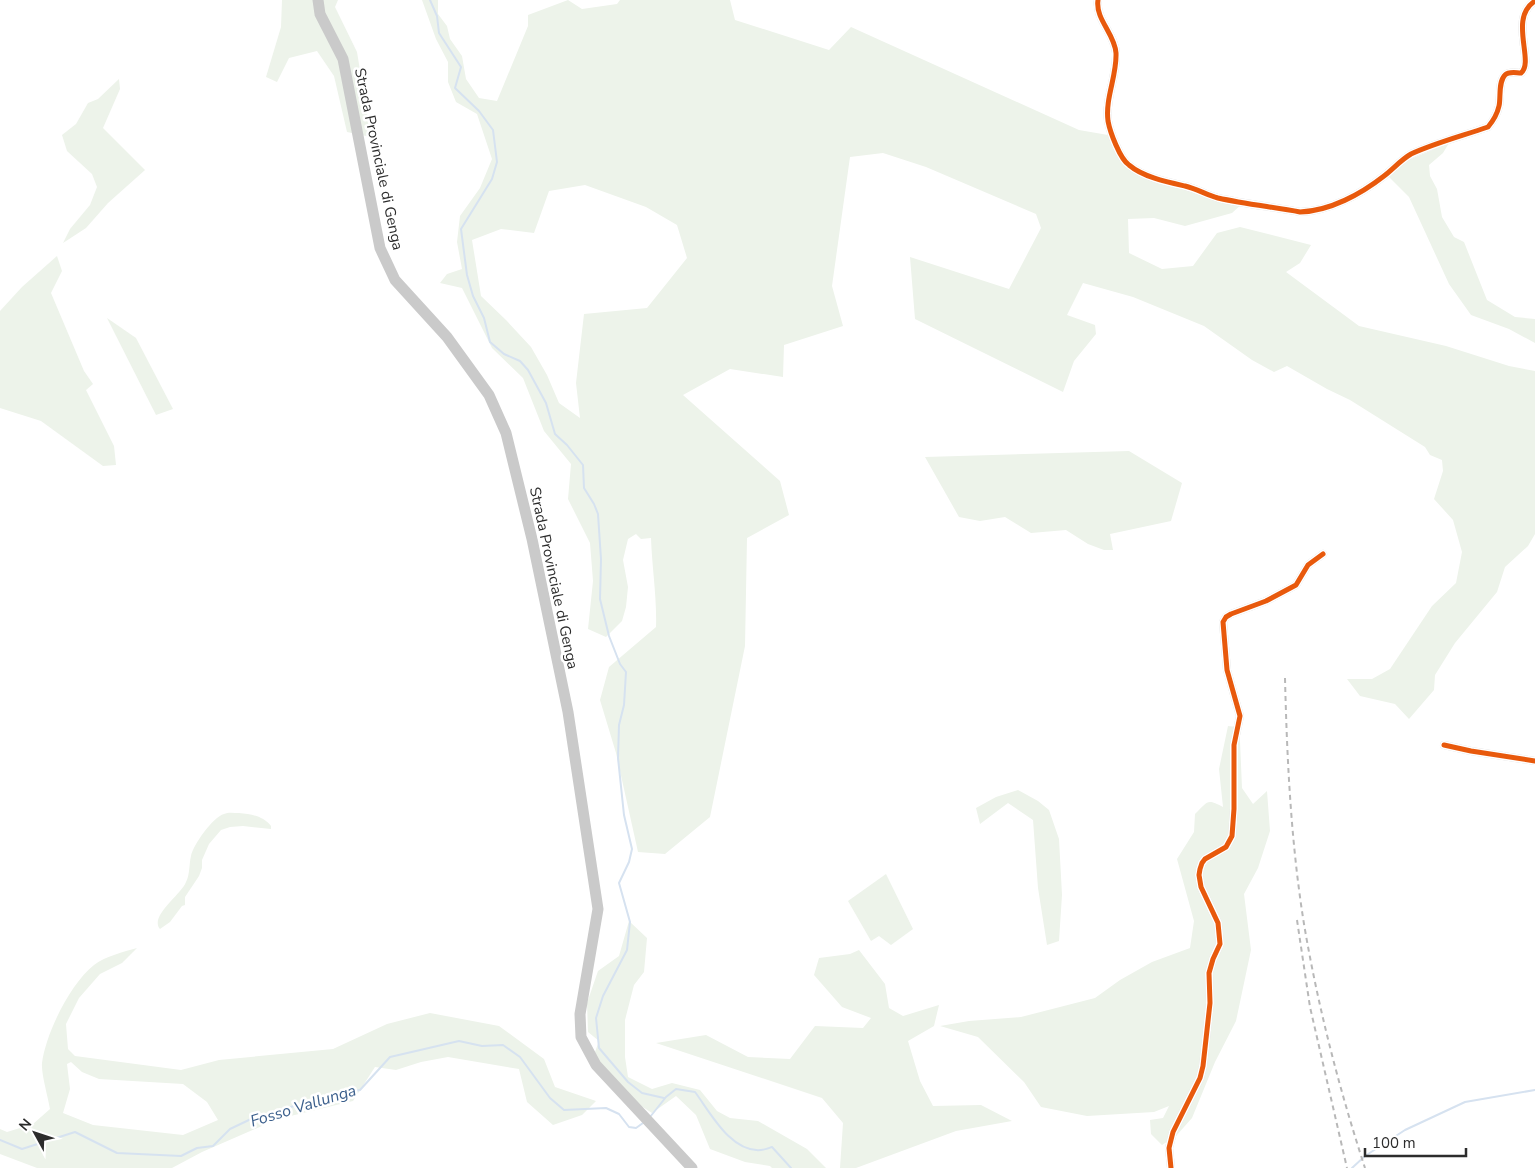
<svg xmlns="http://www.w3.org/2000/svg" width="1535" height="1168" font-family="'Nunito Sans',sans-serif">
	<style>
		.green { fill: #edf3ea; fill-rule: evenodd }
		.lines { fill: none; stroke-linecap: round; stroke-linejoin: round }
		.stream { stroke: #d6e2f0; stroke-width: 2 }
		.street { stroke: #d1d1d1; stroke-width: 8 }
		.secondary { stroke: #cacaca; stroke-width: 11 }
		.rail { stroke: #b8b8b8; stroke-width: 2; stroke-dasharray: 5 4; stroke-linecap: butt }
		.cycleway-casing { stroke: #fff; stroke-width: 8 }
		.cycleway { stroke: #e8590c; stroke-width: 5 }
		.labels { text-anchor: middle; stroke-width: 5; stroke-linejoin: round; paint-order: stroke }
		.street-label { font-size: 15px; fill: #2c2c2c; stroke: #fff }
		.water-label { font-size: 16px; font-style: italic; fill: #3b5f8c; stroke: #fff }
	</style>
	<rect width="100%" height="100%" fill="#fff"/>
	<g class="green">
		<path d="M282,0h56l-3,7 22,45 14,85 -24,-5 -13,-56 -17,-25 -28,7 -12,24 -11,-5 15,-50z"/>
		<path d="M422,0h16v14l9,12 3,13 12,17 4,23 13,19 18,3 31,-75v-11l40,-15 14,9 35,-5 3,-4h110l5,20 94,30 22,-23 228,103 29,5 24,36 110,33 -10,9 -47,13 -31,-8 -26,1 1,34 33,16 31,-3 24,-33 23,-6 71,18 -11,18 -14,9 73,54 87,20 63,20 26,5v163l-7,12 -23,21 -8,25 -42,51 -20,32 -1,15 -25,29 -14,-15 -35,-8 -13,-17h25l18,-10 42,-63 24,-23 6,-31 -9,-32 -19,-21 9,-28 -1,-11 -12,-5 -5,-8 -75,-47 -23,-11 -40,-23 -13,6 -22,-12 -48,-34 -71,-29 -50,-14 -16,32 28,10 1,9 -22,27 -11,31 -148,-73 -5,-62 99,32 32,-61 -5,-14 -110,-47 -43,-14 -33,4 -18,129 11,40 -59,19 -1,32 -53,-8 -47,26 97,86 9,34 -42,23 -2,108 -35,171 -45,37 -27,-2 -22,-99 -16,-53 9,-33 47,-40c1,-30 -4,-59 -5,-89l-10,1 -5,-5 -8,5 -5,21 5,27 -2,20 -4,14 -16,16 -18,-8 5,-48 -3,-38 -22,-44 3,-35 -27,-33 -21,-53 -31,-30 -30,-60 -22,-5 7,-9 15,-5 -5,-27 3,-26 20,-28 12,-29 -15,-45 -21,-12 -8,-20v-20l-12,-23zM585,185l61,22 31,18 10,33 -40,50 -63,6 -8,69 4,35 -21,-15 -12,-28 -16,-28 -25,-27 -25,-24 -9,-56 29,-11 33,4 15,-42z"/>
		<path d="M119,79l1,10 -17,39 42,42 -37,33 -22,25 -23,15 7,-14 20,-24 7,-18 -5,-13 -25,-23 -5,-16 14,-11 12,-21 10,-4z"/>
		<path d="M1449,143l-6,10 -14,12 1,11 7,13 5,28 12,20 10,5 23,58 28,17 20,2v24l-26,-14 -38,-14 -22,-31 -40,-87 -21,-21 20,-16z"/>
		<path d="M57,256l5,15 -11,22 33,78 9,13 -7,6 28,56 2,19 -13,1 -62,-45 -41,-13v-97l22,-24z"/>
		<path d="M107,318l29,20 37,71 -17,6z"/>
		<path d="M1129,451l53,32 -11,38 -61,13 3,16h-9l-16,-6 -22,-14 -35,3 -26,-16 -25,4 -21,-4 -34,-60z"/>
		<path d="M1228,726l9,1 3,14 2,47 11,16 14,-13 3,40 -12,37 -14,26 7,56 -15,71 -21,41 -23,56 -16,18 -14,9 -11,-11 -1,-14 13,-2 6,-12 -15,6 -67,4 -46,-9 -17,-25 -46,-45 -38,-11 29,-5 52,-4 74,-19 25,-18 32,-18 38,-14 4,-27 -17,-62 17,-27 1,-18c13,-12 11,-16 28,-7l-4,-38z"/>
		<path d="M1018,790l20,11 11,9 10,29 3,56 -3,46 -12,4 -9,-57 -5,-68 -25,-17 -28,21 -4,-16 20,-11z"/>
		<path d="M239,813c12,1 24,3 32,13v3l-28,-3 -13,1 -9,3 -12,14 -7,16v8l-3,8 -14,21v8l-3,1 -12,16 -10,7c-11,-13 21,-34 26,-47 4,-8 3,-18 5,-26 2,-11 22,-39 33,-42 4,-2 10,-1 15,-1z"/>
		<path d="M886,874l27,55 -22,16 -12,-9 -8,5 -23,-40z"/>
		<path d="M629,921l18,17 -3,34 -10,13 -9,35v37l3,20 24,12 20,-6 28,7 17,21 13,7 28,3 49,28 19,19h-54l-2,-2 -25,-4 -35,-13 -14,-34 -20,-19 -24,17 -20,-13 -36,-38 -1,-10 4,-11 -11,-9 -1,-29 11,-32 21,-15z"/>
		<path d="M137,948l-15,15 -22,11 -21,24 -13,26 2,25 7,7 106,14 38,-10 114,-11 54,-25 43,-11 69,13 45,33 11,28 41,14 -14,14 -29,10 -26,-23 -8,-33 -71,-12 -27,5 -25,8 -21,-3 -22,34 -75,18 -76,33 -30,16h-135l-37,-14v-25l7,3 26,-8 17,-15c-2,-12 -9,-36 -8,-46 4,-30 28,-79 52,-98 12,-9 29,-13 43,-17zM71,1062l11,10 17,7 84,5 24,18 11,18 -35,15 -90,-10 -30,-12 7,-24 -3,-25z"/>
		<path d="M859,950l26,34 4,24 14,8 36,-11 -5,21 -26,15 12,40 13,25 48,-1 31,16 -56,10 -100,37h-16l3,-45 -21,-25 -166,-55 50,-8 42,22 42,2 25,-33 48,2 8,-10 -29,-11 -28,-32 5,-17 31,-4z"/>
	</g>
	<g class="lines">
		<g class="stream">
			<path d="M430,0l7,16 2,17 22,34 -6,21 24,23 14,19 4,32 -5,17 -31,50 6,46 6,21 11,22 6,24 14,12 16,7 8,9 18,33 9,31 12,11 16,20 1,23 10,16 4,10 3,45 -1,40 9,37 11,28 6,8 -2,33 -5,20 -1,33 6,57 8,34 -3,13 -10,21 11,39 -3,28 -24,46 -7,22 3,30 29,34 14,11 22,5"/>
			<path d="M650,1117l16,-20 10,-8 19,3c15,20 36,61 66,58 3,0 8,-2 11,-3l19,21"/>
			<path d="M0,1140l22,9 53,-17 42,21 64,3 16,-8 16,-2 17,-17 21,-10 63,-19 46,-10 30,-33 69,-16 23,5 21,-1 17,12 30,41 14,12 42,-2 13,6 10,13 7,1 7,-5"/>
			<path d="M1352,1168l13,-12 40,-26 60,-28 70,-12"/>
		</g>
		<g class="street">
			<path d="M1098,0c-3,19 17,34 18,53 1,23 -11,45 -8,68 2,11 12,38 21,44 14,12 38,17 56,21 12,3 22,9 33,12 27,6 55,9 82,14 30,-1 61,-18 84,-36 9,-7 18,-17 27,-22 24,-11 51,-18 77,-27 5,-6 9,-12 11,-21 2,-8 -1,-24 6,-31 4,-4 11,-2 16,-2 14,-11 -13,-55 14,-72"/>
			<path d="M1444,745l27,6 64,10"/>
			<path d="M1171,1168l-2,-20 4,-16 27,-54 3,-12 7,-63 -1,-30 4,-14 7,-15 -2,-21 -17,-36 -2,-12 1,-6 2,-6 3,-4 21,-12 6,-11 2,-27v-64l6,-29 -13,-46 -4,-48 3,-5 5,-3 35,-13 30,-16 12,-20 15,-11"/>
		</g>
		<path class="secondary" d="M318,0l2,14 23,45 37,189 15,32 52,57 42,58 17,38 26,106 36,173 30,197 -18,105 1,23 15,28 96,103"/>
		<g class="rail">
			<path d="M1285,678c2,82 6,165 19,246 14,83 35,164 61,244"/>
			<path d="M1297,920l13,87 37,161"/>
		</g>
		<defs>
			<g id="cycleway">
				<path d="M1098,0c-3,19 17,34 18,53 1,23 -11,45 -8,68 2,11 12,38 21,44 14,12 38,17 56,21 12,3 22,9 33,12 27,6 55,9 82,14 30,-1 61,-18 84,-36 9,-7 18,-17 27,-22 24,-11 51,-18 77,-27 5,-6 9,-12 11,-21 2,-8 -1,-24 6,-31 4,-4 11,-2 16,-2 14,-11 -13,-55 14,-72"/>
				<path d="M1444,745l27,6 64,10"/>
				<path d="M1171,1168l-2,-20 4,-16 27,-54 3,-12 7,-63 -1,-30 4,-14 7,-15 -2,-21 -17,-36 -2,-12 1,-6 2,-6 3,-4 21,-12 6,-11 2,-27v-64l6,-29 -13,-46 -4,-48 3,-5 5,-3 35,-13 30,-16 12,-20 15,-11"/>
			</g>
		</defs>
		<use href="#cycleway" class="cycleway-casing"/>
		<use href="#cycleway" class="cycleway"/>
	</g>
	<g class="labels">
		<g class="street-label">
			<text transform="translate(379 159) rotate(78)" y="5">Strada Provinciale di Genga</text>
			<text transform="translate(554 578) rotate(78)" y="5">Strada Provinciale di Genga</text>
		</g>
		<g class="water-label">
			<text transform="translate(303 1105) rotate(-17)" y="6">Fosso Vallunga</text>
		</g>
	</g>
	<g transform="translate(35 1133) rotate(310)" stroke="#ffffff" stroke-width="4" paint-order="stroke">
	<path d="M0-4L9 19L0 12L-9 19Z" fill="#2c2c2c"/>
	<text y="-8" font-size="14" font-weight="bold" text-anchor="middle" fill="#2c2c2c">N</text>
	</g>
	<path d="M1365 1148v8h101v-8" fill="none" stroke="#2c2c2c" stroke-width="2.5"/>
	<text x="1372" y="1148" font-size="15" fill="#2c2c2c" stroke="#ffffff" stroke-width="4" paint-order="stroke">100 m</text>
</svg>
